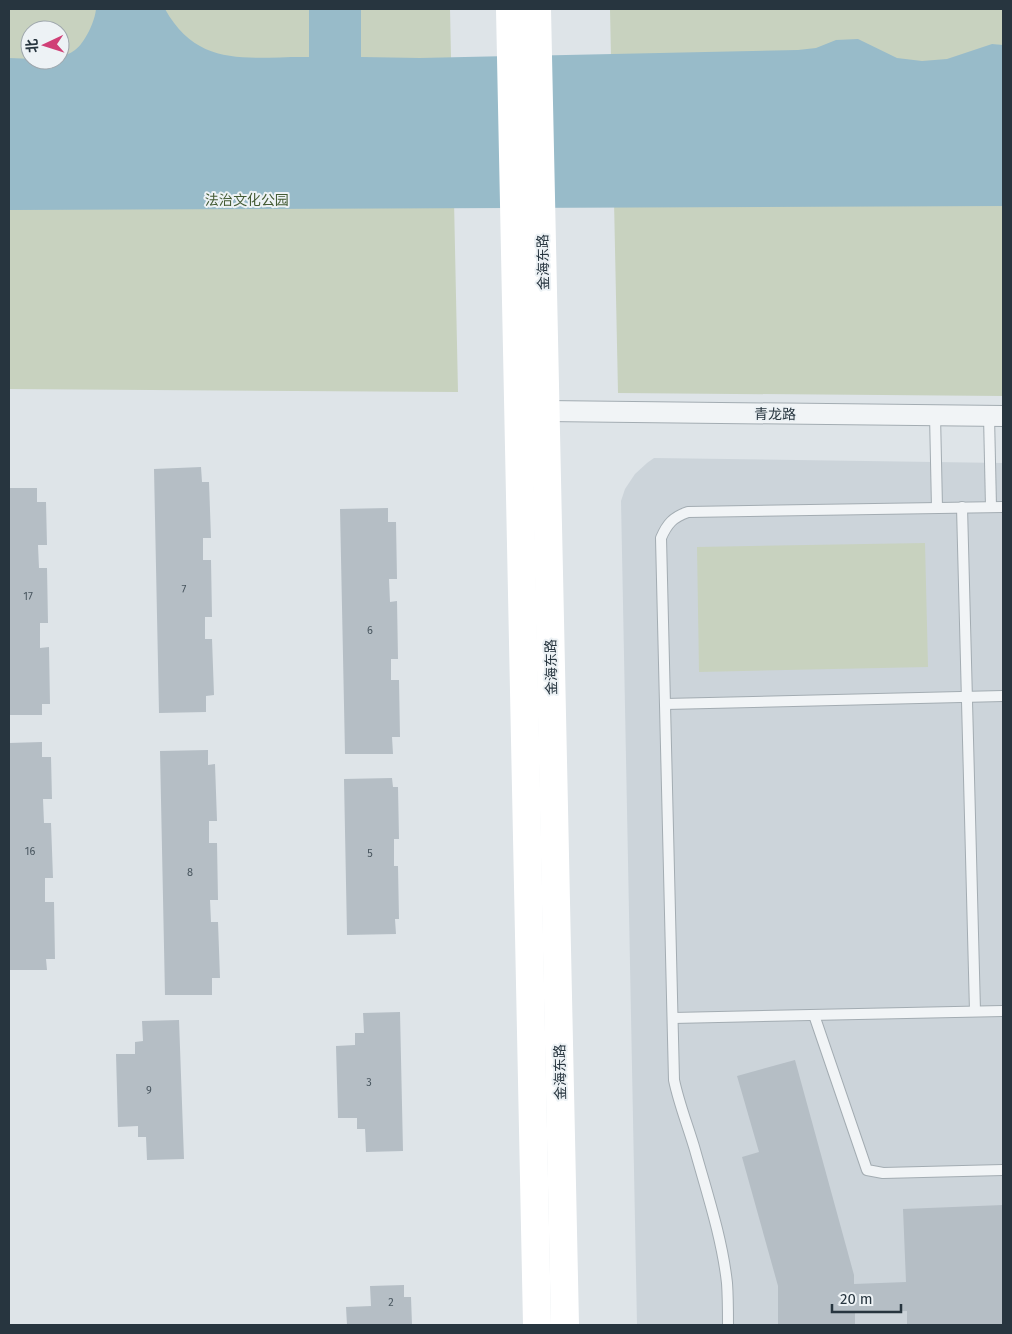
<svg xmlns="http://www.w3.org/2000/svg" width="1012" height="1334" font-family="'Fira Sans','Noto Sans SC',sans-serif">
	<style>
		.built { fill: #ccd4da }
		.green { fill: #c8d2bf; fill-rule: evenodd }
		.water { fill: #98bbc9 }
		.building { fill: #b5bec5 }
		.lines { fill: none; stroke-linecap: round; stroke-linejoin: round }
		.service-casing { stroke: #a3acb2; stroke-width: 12 }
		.minor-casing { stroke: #a3acb2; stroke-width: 22 }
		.service { stroke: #f1f4f6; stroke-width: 10 }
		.minor { stroke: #f1f4f6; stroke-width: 20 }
		.secondary { stroke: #fff; stroke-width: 28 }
		.labels { text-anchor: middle; stroke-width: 4; stroke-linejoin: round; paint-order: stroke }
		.number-label { font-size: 11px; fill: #4a5760 }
		.park-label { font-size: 14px; fill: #445b34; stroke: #edf2f5 }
		.street-label { font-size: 14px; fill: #27353f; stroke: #edf2f5 }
	</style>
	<rect width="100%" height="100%" fill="#dee4e8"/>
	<path class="built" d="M654,458l349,5v862h-366l-16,-824 4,-12 10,-15 12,-11z"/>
	<g class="green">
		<path d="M9,9h441l8,383 -449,-3zM30,30h30v30h-30z"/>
		<path d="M610,9h393v387l-385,-3z"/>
		<path d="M925,543l3,124 -229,5 -2,-125z"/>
	</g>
	<path class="water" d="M96,9h69c34,61 85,47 144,48v-48h52v48l59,1 378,-8 18,-2 20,-8 22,-1 39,19 25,3 25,-2 45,-15 11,1v161l-994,4v-152l51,2v-4c5,-1 10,-2 15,-6 10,-7 20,-29 21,-41z"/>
	<g class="building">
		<path d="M201,467l1,15h7l2,56h-8v22h8l1,57h-7v22h7l2,56 -8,1v16l-47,1 -5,-244z"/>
		<path d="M9,488h28v14h9l1,43h-9l1,23h8l1,55h-8v25l9,-1 1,57h-8v11h-33z"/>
		<path d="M388,508v14h8l1,57h-8l1,23 7,-1 1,58h-7v21h8l1,57h-8l1,17h-48l-5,-245z"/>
		<path d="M42,742v15h9l1,42h-9l1,24h7l2,55h-8v24h9l1,57h-9l1,11h-38v-227z"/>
		<path d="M208,750v15l7,-1 2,57h-8v22h8l1,57h-8l1,22h7l2,56h-8v17h-47l-5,-244z"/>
		<path d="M392,778l1,9h5l1,52h-5v27h4l1,53h-4l1,15 -49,1 -3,-156z"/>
		<path d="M400,1012l3,139 -37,1 -1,-23h-8v-11h-19l-2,-72 19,-1v-12h9l-1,-20z"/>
		<path d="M179,1020l5,139 -37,1 -1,-23h-8v-11l-20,1 -2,-73h19v-12l8,-1 -1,-20z"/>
		<path d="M795,1060l59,215v9l52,-2 -3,-73 100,-4v120h-96v-14l-52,2v12h-77v-39l-36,-129 17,-5 -22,-76z"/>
		<path d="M404,1285v12h7l1,28h-65l-1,-18 25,-1 -1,-20z"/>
	</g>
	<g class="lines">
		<defs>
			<g id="service">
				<path d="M935,415l2,93"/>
				<path d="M989,416l2,91"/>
				<path d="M962,507l13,504"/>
				<path d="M665,704l338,-8"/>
				<path d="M814,1015l53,155 16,3 120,-3"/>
				<path d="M673,1018l330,-7"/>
				<path d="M728,1325c0,-14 0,-28 -1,-42 -5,-45 -20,-90 -32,-133 -7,-24 -16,-46 -21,-70l-13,-542c6,-14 12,-21 27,-26l315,-5"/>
			</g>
			<path id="minor" d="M546,411l457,5"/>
		</defs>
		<use href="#service" class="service-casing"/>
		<use href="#minor" class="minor-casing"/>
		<use href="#service" class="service"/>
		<use href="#minor" class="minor"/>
		<g class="secondary">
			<path d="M510,9l27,1316"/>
			<path d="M537,9l28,1316"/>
		</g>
	</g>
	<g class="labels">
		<g class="number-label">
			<text x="184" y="593">7</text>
			<text x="28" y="600">17</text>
			<text x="370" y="634">6</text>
			<text x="30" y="855">16</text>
			<text x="370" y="857">5</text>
			<text x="190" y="876">8</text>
			<text x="369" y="1086">3</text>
			<text x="149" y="1094">9</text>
			<text x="391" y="1306">2</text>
		</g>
		<g class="park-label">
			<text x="247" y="205">法治文化公园</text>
		</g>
		<g class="street-label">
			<text transform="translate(543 262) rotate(-91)" y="5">金海东路</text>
			<text transform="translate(775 414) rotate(1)" y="5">青龙路</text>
			<text transform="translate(551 667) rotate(-91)" y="5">金海东路</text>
			<text transform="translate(560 1072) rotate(-91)" y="5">金海东路</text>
		</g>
	</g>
	<rect width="1012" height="1334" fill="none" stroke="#27353f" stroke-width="20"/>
	<g transform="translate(45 45) rotate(266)"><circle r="24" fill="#edf2f5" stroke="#9ea6ac"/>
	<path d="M0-4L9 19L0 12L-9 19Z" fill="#d03f76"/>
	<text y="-8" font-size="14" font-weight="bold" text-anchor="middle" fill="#27353f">北</text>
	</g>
	<path d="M832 1304v8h69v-8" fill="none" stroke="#27353f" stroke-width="2.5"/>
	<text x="840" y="1304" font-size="15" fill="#27353f" stroke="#edf2f5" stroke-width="4" paint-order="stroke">20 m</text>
</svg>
